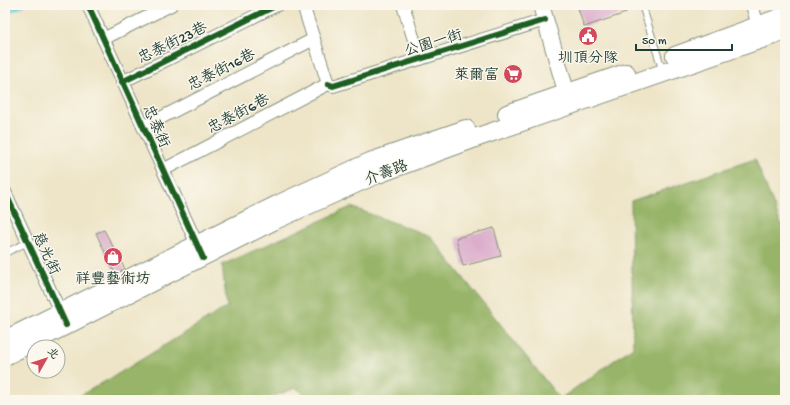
<svg xmlns="http://www.w3.org/2000/svg" width="790" height="405" font-family="'Gochi Hand','LXGW WenKai TC',sans-serif">
	<style>
		.forest { fill: #97b467; stroke: #5b784e }
		.lines { fill: none; stroke-linecap: round; stroke-linejoin: round }
		.stream { stroke: #5dc9d4; stroke-width: 4 }
		.building { fill: #daaccb }
		.lane-casing { stroke: #86917e; stroke-width: 8 }
		.street-casing { stroke: #86917e; stroke-width: 14 }
		.secondary-casing { stroke: #86917e; stroke-width: 18 }
		.primary-casing { stroke: #86917e; stroke-width: 20 }
		.lane { stroke: #fff; stroke-width: 6 }
		.street { stroke: #fff; stroke-width: 12 }
		.secondary { stroke: #fff; stroke-width: 16 }
		.primary { stroke: #fff; stroke-width: 18 }
		.cycleway-casing { stroke: #fbf7ec; stroke-width: 8 }
		.cycleway { stroke: #1b5e20; stroke-width: 6 }
		.labels { text-anchor: middle; stroke-width: 3; stroke-linejoin: round; paint-order: stroke }
		.street-label { font-size: 15px; fill: #1f3d34; stroke: #fbf7ec }
		.poi-label { font-size: 15px; fill: #1f3d34; stroke: #fbf7ec }
	</style>
	<rect width="100%" height="100%" fill="#fbf7ec"/>
	<filter id="ink" filterUnits="userSpaceOnUse"><feTurbulence type="fractalNoise" baseFrequency=".025" numOctaves="2"/><feDisplacementMap in="SourceGraphic" scale="8" xChannelSelector="R" yChannelSelector="G"/><feConvolveMatrix kernelMatrix="1 2 1 2 8 2 1 2 1" color-interpolation-filters="sRGB"/></filter>
	<filter id="wash" filterUnits="userSpaceOnUse"><feTurbulence type="fractalNoise" baseFrequency=".012" numOctaves="4" result="noise"/><feDisplacementMap in="SourceGraphic" scale="16" xChannelSelector="R" yChannelSelector="G"/><feGaussianBlur stdDeviation="0.9" result="paint"/><feColorMatrix in="noise" values="0 0 0 0 0 0 0 0 0 0 0 0 0 0 0 0 0 1.4 0 .05"/><feComposite in="paint" operator="in"/></filter>
	<g filter="url(#wash)">
		<rect width="100%" height="100%" fill="#eee5c8"/>
		<path class="forest" d="M755,159l30,75v166h-471l-18,-12 -33,12h-191l41,-23 114,-70 -5,-42 129,-58 79,29 130,163 73,-52 -2,-146z"/>
		<g class="lines">
			<path class="stream" d="M5,13l18,-8"/>
		</g>
		<g id="blocks">
			<g class="building">
				<path d="M577,5h46l3,8 -42,14z"/>
				<path d="M494,228l7,28 -38,10 -7,-28z"/>
				<path d="M104,230l21,39 -10,5 -19,-41z"/>
			</g>
		</g>
	</g>
	<g filter="url(#ink)">
		<use href="#blocks" fill-opacity="0" stroke="#86917e" stroke-width="1"/>
		<g class="lines">
			<defs>
				<g id="lane">
					<path d="M642,5l21,67"/>
					<path d="M5,253l23,-11"/>
				</g>
				<g id="street">
					<path d="M88,5l112,246"/>
					<path d="M303,5l25,79"/>
					<path d="M403,5l17,54"/>
					<path d="M752,5l8,28"/>
					<path d="M103,39l68,-34"/>
					<path d="M122,82l155,-77"/>
					<path d="M328,84l5,2 212,-66"/>
					<path d="M143,127l171,-88"/>
					<path d="M163,170l165,-86"/>
					<path d="M5,192l58,126"/>
				</g>
				<path id="secondary" d="M541,5l29,100"/>
				<g id="primary">
					<path d="M675,56l110,-40"/>
					<path d="M507,114l119,-41"/>
					<path d="M5,340l272,-135 93,-43 96,-33"/>
					<path d="M5,356l268,-135 102,-46 103,-38 307,-106"/>
				</g>
			</defs>
			<use href="#lane" class="lane-casing"/>
			<use href="#street" class="street-casing"/>
			<use href="#secondary" class="secondary-casing"/>
			<use href="#primary" class="primary-casing"/>
			<use href="#lane" class="lane"/>
			<use href="#street" class="street"/>
			<use href="#secondary" class="secondary"/>
			<use href="#primary" class="primary"/>
			<defs>
				<g id="cycleway">
					<path d="M88,5l115,253"/>
					<path d="M122,82l155,-77"/>
					<path d="M328,84l5,2 212,-66"/>
					<path d="M5,192l61,133"/>
				</g>
			</defs>
			<use href="#cycleway" class="cycleway-casing"/>
			<use href="#cycleway" class="cycleway"/>
		</g>
	</g>
	<defs>
		<symbol id="civic-disc" viewBox="-11 -11 22 22"><circle r="9.5" fill="#d1495b" stroke="#fbf7ec"/><path d="M-.6-6.5H3V-4.5H.6V-3L4-1V1h2V6H-6V1h2V-1L-.6-3ZM-1.2 2.5V6h2.4V2.5Z" fill="#fff"/></symbol>
		<symbol id="supermarket-disc" viewBox="-11 -11 22 22"><circle r="9.5" fill="#d1495b" stroke="#fbf7ec"/><path d="M-6-5.5h2.5l.6 2H6L4.5 2H-2.5L-4.4-4H-6ZM-1.5 3.2a1.3 1.3 0 1 0 .1 0ZM3 3.2a1.3 1.3 0 1 0 .1 0Z" fill="#fff"/></symbol>
		<symbol id="shop-disc" viewBox="-11 -11 22 22"><circle r="9.5" fill="#d1495b" stroke="#fbf7ec"/><path d="M-5-2.5h2.3a2.7 3.5 0 0 1 5.4 0H5L5.5 6h-11ZM-1.5-2.5h3a1.5 2.3 0 0 0-3 0Z" fill="#fff"/></symbol>
	</defs>
	<g fill-rule="evenodd">
		<use href="#civic-disc" x="577" y="25" width="22" height="22"/>
		<use href="#supermarket-disc" x="502" y="63" width="22" height="22"/>
		<use href="#shop-disc" x="102" y="246" width="22" height="22"/>
	</g>
	<g class="labels">
		<g class="street-label">
			<text transform="translate(172 42) rotate(-26)" y="5">忠泰街23巷</text>
			<text transform="translate(433 42) rotate(-17)" y="5">公園一街</text>
			<text transform="translate(221 69) rotate(-27)" y="5">忠泰街16巷</text>
			<text transform="translate(238 113) rotate(-28)" y="5">忠泰街6巷</text>
			<text transform="translate(157 126) rotate(66)" y="5">忠泰街</text>
			<text transform="translate(386 172) rotate(-21)" y="5">介壽路</text>
			<text transform="translate(47 253) rotate(65)" y="5">慈光街</text>
		</g>
		<g class="poi-label">
			<text x="588" y="62">圳頂分隊</text>
			<text x="499" y="79" text-anchor="end">萊爾富</text>
			<text x="113" y="283">祥豐藝術坊</text>
		</g>
	</g>
	<rect width="790" height="405" fill="none" stroke="#fbf7ec" stroke-width="20"/>
	<g transform="translate(46 359) rotate(51)"><circle r="19" fill="#fbf7ec" stroke="#a3ada2"/>
	<path d="M0-3L7 15L0 10L-7 15Z" fill="#d1495b"/>
	<text y="-6" font-size="11" font-weight="bold" text-anchor="middle" fill="#1f3d34">北</text>
	</g>
	<path d="M636 44v6h96v-6" fill="none" stroke="#1f3d34" stroke-width="2"/>
	<text x="642" y="44" font-size="12" fill="#1f3d34" stroke="#fbf7ec" stroke-width="3" paint-order="stroke">50 m</text>
</svg>
